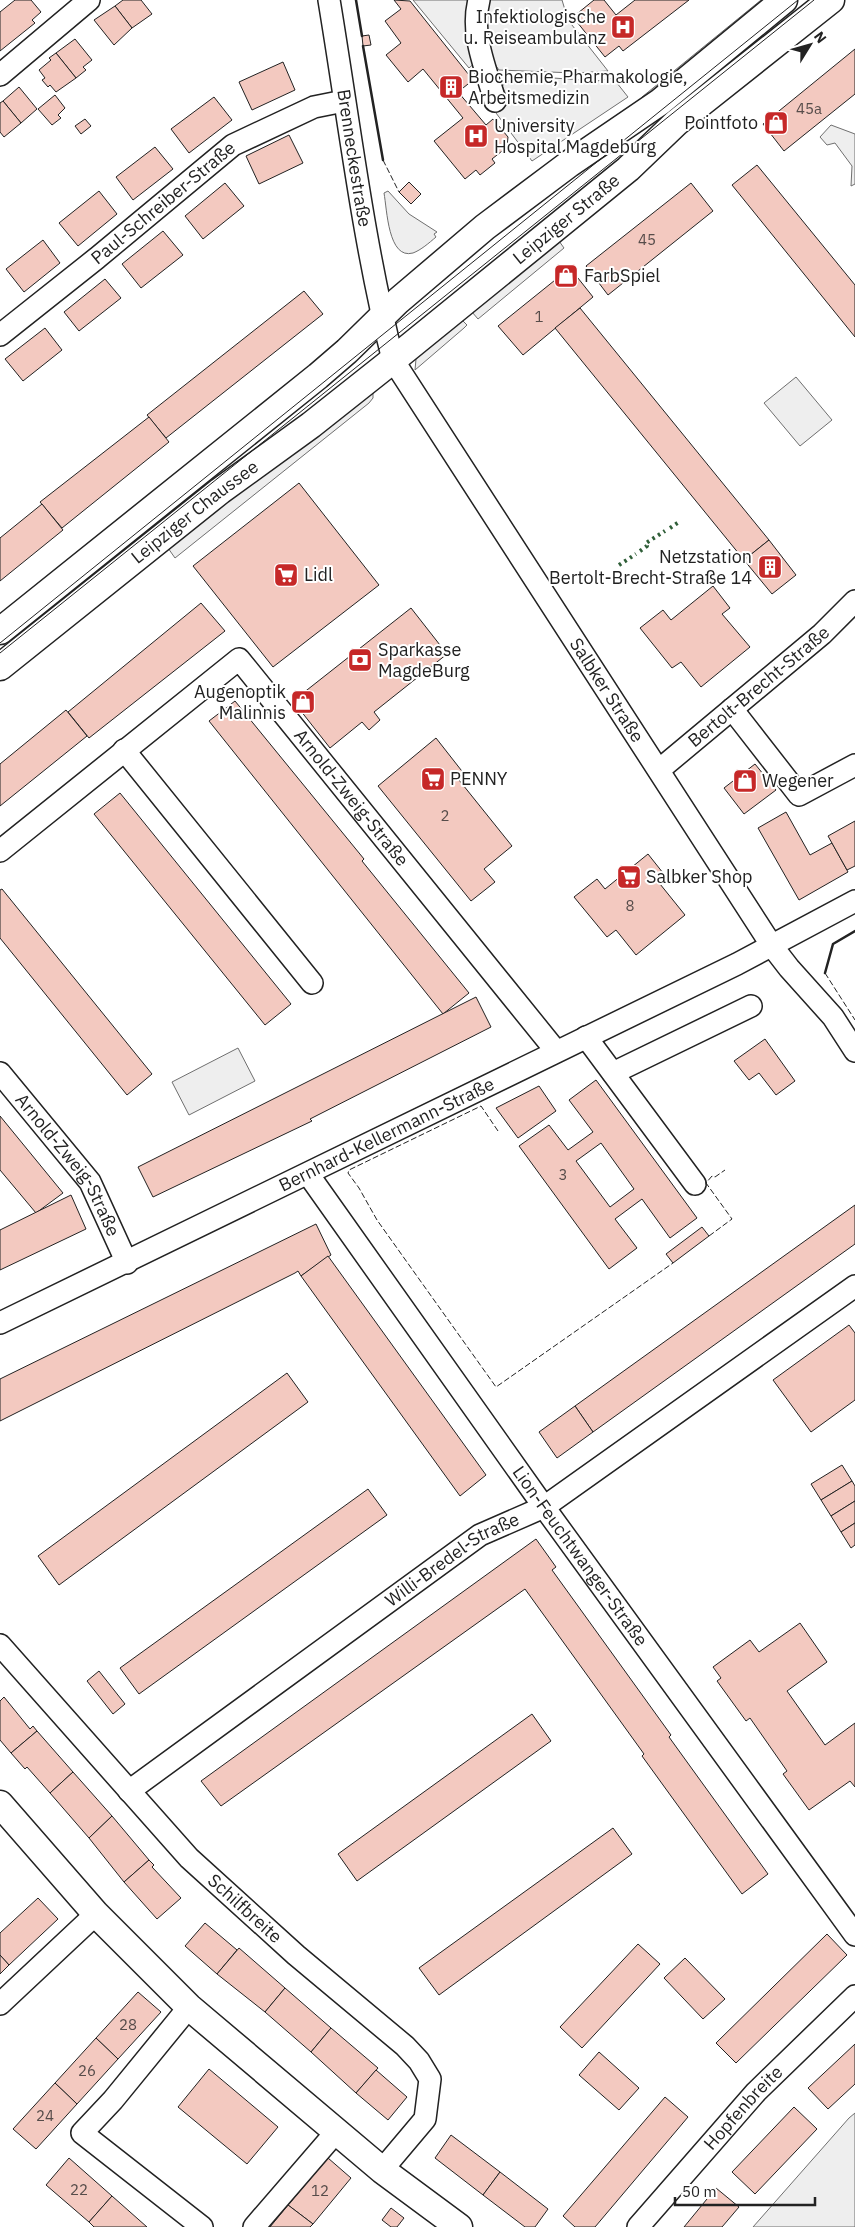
<svg xmlns="http://www.w3.org/2000/svg" width="855" height="2227" font-family="'IBM Plex Sans',sans-serif">
	<style>
		.green { fill: #eee; stroke: #6f6f6f }
		.building { fill: #f3c9c0; stroke: #222; fill-rule: evenodd }
		.lines { fill: none; stroke-linecap: round; stroke-linejoin: round }
		.minor-casing { stroke: #222; stroke-width: 24 }
		.major-casing { stroke: #222; stroke-width: 29 }
		.minor { stroke: #fff; stroke-width: 21 }
		.major { stroke: #fff; stroke-width: 26 }
		.tram { stroke: #222; stroke-width: 1 }
		.hedge { stroke: #2f5e38; stroke-width: 4; stroke-dasharray: 2.5 4; stroke-linecap: butt }
		.fence { stroke: #222; stroke-width: 1; stroke-dasharray: 6 2.5; stroke-linecap: butt }
		.wall { stroke: #222; stroke-width: 2.5 }
		.labels { text-anchor: middle; stroke-width: 4; stroke-linejoin: round; paint-order: stroke }
		.number-label { font-size: 15px; fill: #564c4a }
		.poi-label { font-size: 18px; fill: #222; stroke: #fff; text-anchor: start }
		.street-label { font-size: 18px; fill: #222; stroke: #fff }
	</style>
	<rect width="100%" height="100%" fill="#fff"/>
	<g class="green">
		<path d="M413,0h63l1,61 -8,7z"/>
		<path d="M484,0h78l6,20 40,51 -33,2 -76,-3 -8,-11 -11,-37z"/>
		<path d="M761,0h4l-122,99 -1,-2z"/>
		<path d="M524,76l73,5 16,-3 15,19 -96,64 -36,-48 14,-10 -8,-17 8,-6z"/>
		<path d="M831,125l24,9v50l-4,2 1,-20 -17,-23 -8,2 -7,-8z"/>
		<path d="M388,191l21,23 28,18 -3,2 2,3c-7,6 -15,13 -23,16 -25,7 -26,-44 -29,-60z"/>
		<path d="M559,241l5,7 -86,71 -6,-7z"/>
		<path d="M462,320l5,5 -3,3 -49,42 1,-11 6,-8z"/>
		<path d="M796,377l36,43 -32,26 -36,-43z"/>
		<path d="M373,392v6l-4,5 -194,155 -7,-10 63,-52z"/>
		<path d="M238,1048l17,33 -66,34 -17,-33z"/>
		<path d="M855,2113v114h-102l96,-109z"/>
	</g>
	<g class="building">
		<path d="M15,0h16l10,12 -9,8 3,3 -35,28v-39z"/>
		<path d="M123,0h18l11,14 -20,14 -17,-22z"/>
		<path d="M394,0l16,1 63,79 -15,12 28,33 7,-6 15,18 -1,10 -15,12 3,4 -15,12 -4,-5 -11,9 -31,-38 29,-23 -40,-49 -15,13 -22,-27 15,-12 -16,-22 16,-12z"/>
		<path d="M594,0h10l12,15 19,-15h54l-66,51 -4,-5 -14,11 -32,-40z"/>
		<path d="M115,6l17,22 -18,17 -20,-25z"/>
		<path d="M369,35l2,10 -8,1 -1,-10z"/>
		<path d="M75,39l17,21 -9,7 3,3 -10,8 -20,-25z"/>
		<path d="M855,49v45l-71,57 -21,-27z"/>
		<path d="M56,53l20,25 -20,14 -6,-7 -2,2 -6,-7 3,-2 -6,-8 12,-10 -2,-2z"/>
		<path d="M283,62l12,28 -43,20 -13,-28z"/>
		<path d="M19,87l18,22 -16,14 -18,-22z"/>
		<path d="M55,95l10,13 -7,7 3,3 -9,7 -14,-16z"/>
		<path d="M214,97l18,23 -43,33 -18,-24z"/>
		<path d="M3,101l18,22 -17,14 -4,-5v-29z"/>
		<path d="M85,119l6,7 -10,8 -6,-8z"/>
		<path d="M289,135l14,28 -44,21 -13,-28z"/>
		<path d="M155,147l18,22 -40,31 -17,-23z"/>
		<path d="M757,165l98,120v52l-123,-152z"/>
		<path d="M409,182l12,12 -10,10 -12,-12z"/>
		<path d="M225,183l19,23 -41,33 -18,-23z"/>
		<path d="M691,183l22,28 -105,84 -22,-29z"/>
		<path d="M99,191l18,23 -39,32 -19,-23z"/>
		<path d="M163,231l20,24 -42,33 -19,-24z"/>
		<path d="M43,240l17,23 -36,29 -18,-23z"/>
		<path d="M570,268l23,29 -70,58 -25,-29z"/>
		<path d="M105,279l16,19 -42,33 -15,-19z"/>
		<path d="M304,291l19,23 -157,124 -19,-23z"/>
		<path d="M580,308l189,232 -25,20 -189,-232z"/>
		<path d="M45,328l17,22 -39,31 -18,-22z"/>
		<path d="M149,417l20,25 -107,86 -22,-26z"/>
		<path d="M299,483l80,102 -106,82 -80,-101z"/>
		<path d="M42,504l21,26 -63,51v-43z"/>
		<path d="M769,540l27,35 -24,19 -28,-34z"/>
		<path d="M713,586l17,22 -8,6 28,33 -49,40 -20,-25 -9,6 -32,-40 23,-18 8,10z"/>
		<path d="M201,603l24,28 -136,107 -21,-26z"/>
		<path d="M411,608l36,46 -73,58 6,8 -11,10 -7,-8 -32,26 -37,-47z"/>
		<path d="M235,701l120,147 9,11 -2,2 107,132 -26,21 -234,-293z"/>
		<path d="M66,710l21,26 -87,70v-42z"/>
		<path d="M436,738l29,37 -6,5 53,66 -28,23 11,13 -24,19 -93,-115z"/>
		<path d="M755,764l21,26 -32,24 -20,-26z"/>
		<path d="M120,793l171,211 -26,21 -171,-211z"/>
		<path d="M786,812l24,43 22,-12 16,29 -49,28 -41,-72z"/>
		<path d="M855,821v45l-8,4 -19,-34z"/>
		<path d="M648,854l19,24 -7,6 25,31 -49,40 -20,-25 -9,7 -33,-40 23,-18 8,10z"/>
		<path d="M2,889l150,185 -25,21 -127,-157v-48z"/>
		<path d="M476,997l15,30 -181,92 2,2 -159,76 -15,-30z"/>
		<path d="M765,1039l30,42 -19,14 -17,-22 -10,7 -15,-19z"/>
		<path d="M596,1080l101,138 -27,20 -28,-39 -27,20 22,29 -28,21 -90,-123 30,-21 19,25 25,-18 -24,-32zM601,1143l33,46 -24,18 -34,-46z"/>
		<path d="M539,1086l17,25 -38,27 -22,-30z"/>
		<path d="M0,1116l63,77 -27,20 -36,-43z"/>
		<path d="M71,1195l15,34 -86,41v-40z"/>
		<path d="M855,1205v39l-262,188 -18,-26z"/>
		<path d="M316,1224l15,31 -30,21 -3,-5 -3,2 -295,148v-42z"/>
		<path d="M702,1227l7,9 -36,27 -7,-9z"/>
		<path d="M328,1256l158,219 -26,21 -159,-220z"/>
		<path d="M849,1325l6,8v67l-44,32 -38,-52z"/>
		<path d="M287,1373l21,29 -249,183 -21,-29z"/>
		<path d="M575,1406l18,26 -36,26 -18,-26z"/>
		<path d="M842,1465l10,16 -31,19 -10,-16z"/>
		<path d="M852,1481l3,5v15l-24,15 -10,-16z"/>
		<path d="M368,1489l19,26 -248,179 -19,-26z"/>
		<path d="M855,1501v22l-14,9 -10,-16z"/>
		<path d="M855,1523v22l-4,3 -10,-16z"/>
		<path d="M536,1539l20,28 -4,3 119,165 -2,2 99,137 -26,20 -100,-138 2,-2 -119,-165 -304,217 -20,-25z"/>
		<path d="M800,1623l27,39 -40,29 38,54 30,-22v64l-5,-6 -41,29 -26,-36 4,-3 -37,-53 -4,3 -29,-40 4,-3 -8,-11 37,-27 9,12z"/>
		<path d="M99,1671l26,33 -12,10 -26,-33z"/>
		<path d="M4,1697l26,32 3,-3 4,5 -26,22 -11,-13v-39z"/>
		<path d="M532,1714l19,27 -194,140 -19,-27z"/>
		<path d="M37,1731l36,41 -23,21 -23,-26 -2,2 -14,-16z"/>
		<path d="M73,1772l39,44 -23,22 -39,-45z"/>
		<path d="M112,1816l37,44 -25,22 -35,-44z"/>
		<path d="M613,1828l19,26 -193,141 -20,-27z"/>
		<path d="M149,1860l5,5 -2,2 29,31 -24,21 -33,-37z"/>
		<path d="M38,1898l20,21 -49,46 -9,-10v-22z"/>
		<path d="M205,1923l32,27 -20,24 -32,-28z"/>
		<path d="M827,1934l20,21 -111,108 -20,-20z"/>
		<path d="M638,1944l22,20 -78,84 -22,-21z"/>
		<path d="M239,1948l46,40 -20,24 -48,-38z"/>
		<path d="M0,1955l9,10 -9,9z"/>
		<path d="M685,1958l40,41 -22,20 -39,-41z"/>
		<path d="M285,1988l46,40 -20,24 -46,-40z"/>
		<path d="M138,1992l23,20 -43,47 -22,-21z"/>
		<path d="M331,2028l47,40 -22,25 -45,-41z"/>
		<path d="M96,2038l22,21 -41,45 -22,-21z"/>
		<path d="M855,2044v40l-27,25 -20,-21z"/>
		<path d="M599,2052l40,36 -20,22 -40,-35z"/>
		<path d="M209,2069l69,58 -31,37 -69,-57z"/>
		<path d="M376,2070l31,27 -19,23 -32,-27z"/>
		<path d="M55,2083l22,21 -41,45 -23,-20z"/>
		<path d="M665,2097l23,20 -93,110h-20l-12,-11z"/>
		<path d="M794,2107l23,22 -62,65 -23,-22z"/>
		<path d="M451,2135l49,37 -17,23 -48,-37z"/>
		<path d="M69,2158l43,38 -23,26 -43,-37z"/>
		<path d="M328,2158l23,20 -38,46 -25,-19z"/>
		<path d="M500,2172l48,37 -13,18h-10l-42,-32z"/>
		<path d="M716,2188l23,19 -17,20h-38z"/>
		<path d="M112,2196l35,31h-53l-5,-5z"/>
		<path d="M288,2205l25,19 -3,3h-40z"/>
		<path d="M391,2208l13,10 -7,9h-6l-9,-7z"/>
	</g>
	<g class="lines">
		<defs>
			<g id="minor">
				<path id="s1" d="M329,0c20,120 34,242 64,360l379,586 17,22 44,49 22,34"/>
				<path d="M479,0c-9,35 7,68 16,101"/>
				<path d="M0,75l89,-75"/>
				<path id="s2" d="M0,335l97,-77 136,-113 81,-38 30,-6"/>
				<path d="M732,709l67,86 56,-30"/>
				<path d="M124,750l188,233"/>
				<path id="s3" d="M659,770l163,-136 33,-33"/>
				<path id="s4" d="M0,851l239,-192 317,392"/>
				<path d="M586,1037l109,147"/>
				<path id="s5" d="M0,1073l90,109 37,81"/>
				<path d="M613,1073l138,-67"/>
				<path id="s6" d="M308,1174l236,333 311,428"/>
				<path id="s7" d="M0,1323l737,-359 118,-63"/>
				<path id="s8" d="M0,1645l189,213 107,97 109,91 14,15 11,18 -5,40 -43,51"/>
				<path id="s9" d="M129,1791l351,-256 64,-28 311,-221"/>
				<path d="M0,2004l96,-90"/>
				<path d="M189,2007l-76,93 -31,33 120,94"/>
				<path d="M254,2227l82,-95"/>
				<path id="s10" d="M638,2227l118,-135 99,-96"/>
			</g>
			<g id="major">
				<path d="M0,631l318,-255 29,-25 51,-50 87,-74 84,-63 91,-62 124,-102"/>
				<path id="s11" d="M0,667l220,-176 91,-66 82,-65 235,-191 48,-46 155,-123"/>
				<path d="M0,1804l96,110 93,93 193,163 77,57"/>
			</g>
		</defs>
		<use href="#minor" class="minor-casing"/>
		<use href="#major" class="major-casing"/>
		<use href="#minor" class="minor"/>
		<use href="#major" class="major"/>
		<g class="tram">
			<path d="M0,643l798,-643"/>
			<path d="M0,653l814,-653"/>
		</g>
		<g class="hedge">
			<path d="M670,528l9,-6"/>
			<path d="M640,551l7,-5 -1,-3 19,-12"/>
			<path d="M619,565l17,-11"/>
		</g>
		<g class="fence">
			<path d="M383,160l16,32"/>
			<path d="M825,973l30,47"/>
			<path d="M498,1131l-17,-25 -132,64 -1,3 11,15 18,32 119,167 177,-124"/>
			<path d="M709,1236l23,-17 -26,-36 6,-7 3,1 10,-7"/>
		</g>
		<g class="wall">
			<path d="M356,0l6,36"/>
			<path d="M363,46l20,114"/>
			<path d="M825,973l8,-29 22,-13"/>
		</g>
	</g>
	<defs>
		<symbol id="hospital-square" viewBox="-11 -11 22 22"><rect x="-9" y="-9" width="18" height="18" rx="4" fill="#c62828" stroke="#fff"/><path d="M-5-5h3v3.5h4V-5h3V5h-3V1.5h-4V5h-3Z" fill="#fff"/></symbol>
		<symbol id="building-square" viewBox="-11 -11 22 22"><rect x="-9" y="-9" width="18" height="18" rx="4" fill="#c62828" stroke="#fff"/><path d="M-4-6H4V6H1V3H-1V6H-4ZM-2.5-4.3h1.7v1.8h-1.7ZM.8-4.3h1.7v1.8H.8ZM-2.5-1h1.7V.8h-1.7ZM.8-1h1.7V.8H.8Z" fill="#fff"/></symbol>
		<symbol id="shop-square" viewBox="-11 -11 22 22"><rect x="-9" y="-9" width="18" height="18" rx="4" fill="#c62828" stroke="#fff"/><path d="M-5-2.5h2.3a2.7 3.5 0 0 1 5.4 0H5L5.5 6h-11ZM-1.5-2.5h3a1.5 2.3 0 0 0-3 0Z" fill="#fff"/></symbol>
		<symbol id="supermarket-square" viewBox="-11 -11 22 22"><rect x="-9" y="-9" width="18" height="18" rx="4" fill="#c62828" stroke="#fff"/><path d="M-6-5.5h2.5l.6 2H6L4.5 2H-2.5L-4.4-4H-6ZM-1.5 3.2a1.3 1.3 0 1 0 .1 0ZM3 3.2a1.3 1.3 0 1 0 .1 0Z" fill="#fff"/></symbol>
		<symbol id="bank-square" viewBox="-11 -11 22 22"><rect x="-9" y="-9" width="18" height="18" rx="4" fill="#c62828" stroke="#fff"/><path d="M-6-4H6V4H-6ZM0-2.3a2.3 2.3 0 1 0 0 4.6a2.3 2.3 0 1 0 0-4.6Z" fill="#fff"/></symbol>
	</defs>
	<g fill-rule="evenodd">
		<use href="#hospital-square" x="609" y="13" width="28" height="28"/>
		<use href="#building-square" x="437" y="73" width="28" height="28"/>
		<use href="#shop-square" x="762" y="109" width="28" height="28"/>
		<use href="#hospital-square" x="462" y="122" width="28" height="28"/>
		<use href="#shop-square" x="552" y="262" width="28" height="28"/>
		<use href="#building-square" x="756" y="553" width="28" height="28"/>
		<use href="#supermarket-square" x="272" y="561" width="28" height="28"/>
		<use href="#bank-square" x="346" y="646" width="28" height="28"/>
		<use href="#shop-square" x="289" y="688" width="28" height="28"/>
		<use href="#supermarket-square" x="419" y="765" width="28" height="28"/>
		<use href="#shop-square" x="731" y="767" width="28" height="28"/>
		<use href="#supermarket-square" x="615" y="863" width="28" height="28"/>
	</g>
	<g class="labels">
		<g class="number-label">
			<text x="809" y="114">45a</text>
			<text x="647" y="245">45</text>
			<text x="539" y="322">1</text>
			<text x="445" y="821">2</text>
			<text x="630" y="911">8</text>
			<text x="563" y="1180">3</text>
			<text x="128" y="2030">28</text>
			<text x="87" y="2076">26</text>
			<text x="45" y="2121">24</text>
			<text x="79" y="2195">22</text>
			<text x="320" y="2196">12</text>
		</g>
		<g class="poi-label">
			<text x="606" y="23" text-anchor="end">Infektiologische<tspan x="606" dy="21">u. Reiseambulanz</tspan></text>
			<text x="468" y="83">Biochemie, Pharmakologie,<tspan x="468" dy="21">Arbeitsmedizin</tspan></text>
			<text x="758" y="129" text-anchor="end">Pointfoto</text>
			<text x="494" y="132">University<tspan x="494" dy="21">Hospital Magdeburg</tspan></text>
			<text x="584" y="282">FarbSpiel</text>
			<text x="752" y="563" text-anchor="end">Netzstation<tspan x="752" dy="21">Bertolt-Brecht-Straße 14</tspan></text>
			<text x="304" y="581">Lidl</text>
			<text x="378" y="656">Sparkasse<tspan x="378" dy="21">MagdeBurg</tspan></text>
			<text x="286" y="698" text-anchor="end">Augenoptik<tspan x="286" dy="21">Malinnis</tspan></text>
			<text x="450" y="785">PENNY</text>
			<text x="762" y="787">Wegener</text>
			<text x="646" y="883">Salbker Shop</text>
		</g>
		<g class="street-label">
			<text dy="6" stroke="none"><textPath href="#s1" startOffset="160">Brenneckestraße</textPath></text>
			<text dy="6" stroke="none"><textPath href="#s2" startOffset="210">Paul-Schreiber-Straße</textPath></text>
			<text dy="6" stroke="none"><textPath href="#s11" startOffset="722">Leipziger Straße</textPath></text>
			<text dy="6" stroke="none"><textPath href="#s11" startOffset="249">Leipziger Chaussee</textPath></text>
			<text dy="6" stroke="none"><textPath href="#s3" startOffset="130">Bertolt-Brecht-Straße</textPath></text>
			<text dy="6" stroke="none"><textPath href="#s1" startOffset="759">Salbker Straße</textPath></text>
			<text dy="6" stroke="none"><textPath href="#s4" startOffset="485">Arnold-Zweig-Straße</textPath></text>
			<text dy="6" stroke="none"><textPath href="#s7" startOffset="430">Bernhard-Kellermann-Straße</textPath></text>
			<text dy="6" stroke="none"><textPath href="#s5" startOffset="115">Arnold-Zweig-Straße</textPath></text>
			<text dy="6" stroke="none"><textPath href="#s6" startOffset="469">Lion-Feuchtwanger-Straße</textPath></text>
			<text dy="6" stroke="none"><textPath href="#s9" startOffset="398">Willi-Bredel-Straße</textPath></text>
			<text dy="6" stroke="none"><textPath href="#s8" startOffset="360">Schilfbreite</textPath></text>
			<text dy="6" stroke="none"><textPath href="#s10" startOffset="159">Hopfenbreite</textPath></text>
		</g>
	</g>
	<g transform="translate(810 45) rotate(53)" stroke="#ffffff" stroke-width="4" paint-order="stroke">
	<path d="M0-4L9 19L0 12L-9 19Z" fill="#222222"/>
	<text y="-8" font-size="14" font-weight="bold" text-anchor="middle" fill="#222222">N</text>
	</g>
	<path d="M675 2197v8h140v-8" fill="none" stroke="#222222" stroke-width="2.5"/>
	<text x="682" y="2197" font-size="15" fill="#222222" stroke="#ffffff" stroke-width="4" paint-order="stroke">50 m</text>
</svg>
